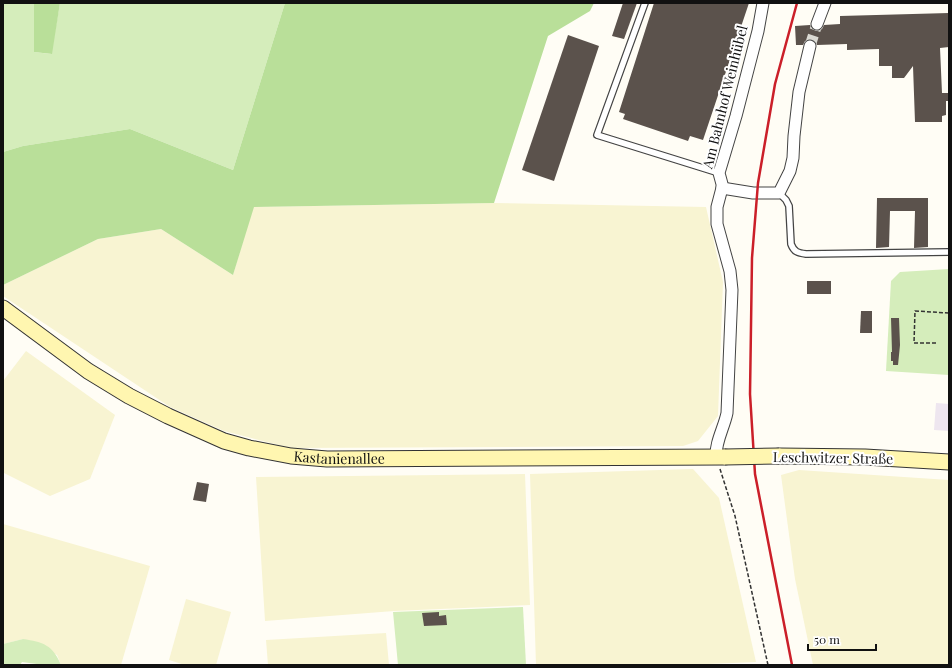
<svg xmlns="http://www.w3.org/2000/svg" width="952" height="668" font-family="'Playfair Display',serif">
	<style>
		.industrial { fill: #eee6ef }
		.farmland { fill: #f8f4d2 }
		.green { fill: #d5edbb }
		.forest { fill: #b9df99 }
		.building { fill: #5b524c }
		.lines { fill: none; stroke-linecap: round; stroke-linejoin: round }
		.street-tunnel { stroke: #dbdad3; stroke-width: 11; stroke-dasharray: 11 5.5; stroke-linecap: butt }
		.lane-casing { stroke: #444; stroke-width: 8 }
		.street-casing { stroke: #444; stroke-width: 13 }
		.secondary-casing { stroke: #333; stroke-width: 17 }
		.path { stroke: #333; stroke-width: 1.5; stroke-dasharray: 4 2; stroke-linecap: butt }
		.lane { stroke: #fff; stroke-width: 5.5 }
		.street { stroke: #fff; stroke-width: 11 }
		.secondary { stroke: #fff6b0; stroke-width: 15 }
		.rail { stroke: #cb1f29; stroke-width: 2.5 }
		.secondary-bridge-casing { stroke: #333; stroke-width: 17; stroke-linecap: butt }
		.secondary-bridge { stroke: #fff6b0; stroke-width: 15 }
		.labels { text-anchor: middle; stroke-width: 4; stroke-linejoin: round; paint-order: stroke }
		.street-label { font-size: 14px; fill: #111; stroke: #fff }
	</style>
	<rect width="100%" height="100%" fill="#fffdf5"/>
	<path class="industrial" d="M936,403l13,1v27l-15,-1z"/>
	<g class="farmland">
		<path d="M494,203l212,4 17,75 -5,134 -20,25 -15,5 -393,2 -66,-17 -54,-24 -167,-111v-11l95,-46 63,-10 72,46 20,-68z"/>
		<path d="M26,351l89,64 -25,64 -40,17 -46,-23 -1,1v-93z"/>
		<path d="M693,469l26,29 37,164 -72,3h-148l-6,-191z"/>
		<path d="M799,470l150,10v185h-136l-18,-86 -14,-104z"/>
		<path d="M525,474l5,131 -136,6 -129,10 -9,-144z"/>
		<path d="M3,524l147,42 -29,99h-60l-4,-10 -34,-16 -20,5z"/>
		<path d="M186,599l45,13 -15,53h-31l-16,-5z"/>
		<path d="M386,633l3,32h-121l-2,-25z"/>
	</g>
	<g class="green">
		<path d="M3,3h31v49l17,2 9,-51h225l-52,167 -103,-41 -107,17 -20,6z"/>
		<path d="M949,269v106l-63,-4 5,-90 9,-9z"/>
		<path d="M523,607l3,58h-128l-5,-53z"/>
		<path d="M23,639c20,3 30,6 38,26h-17l-22,-3 -2,3h-17v-21z"/>
	</g>
	<g class="forest">
		<path d="M34,3h26l-8,51 -18,-2z"/>
		<path d="M285,3h309l-4,8 -42,25 -54,167 -240,4 -21,68 -72,-46 -63,10 -95,46v-133l20,-6 107,-17 103,41z"/>
	</g>
	<g class="building">
		<path d="M623,3h14l-13,36 -12,-3z"/>
		<path d="M654,3h95l-46,137 -13,-4 -2,5 -65,-22 2,-5 -6,-2z"/>
		<path d="M949,13v34l-9,1 2,45h7v8h-3v14l-4,1v6h-27l-2,-56 -9,12h-12v-12h-13v-17l-32,1v-6l-30,1 -2,-4 -4,-2 -6,2 -2,4h-7l-1,-19 15,-1 4,5 4,1 4,-2 2,-4 16,-1v-8z"/>
		<path d="M568,35l31,11 -45,135 -32,-11z"/>
		<path d="M877,198h51v49l-14,1 1,-37h-25l-1,36 -13,1z"/>
		<rect x="807" y="281" width="24" height="13"/>
		<path d="M861,311h11v22h-12z"/>
		<path d="M891,318h8l1,27 -2,20h-5v-4h-2v-9h1z"/>
		<path d="M197,482l12,2 -3,18 -13,-2z"/>
		<path d="M439,612v4l7,-1 1,10 -23,1 -2,-13z"/>
	</g>
	<g class="lines">
		<path class="street-tunnel" d="M810,46l7,-22"/>
		<defs>
			<g id="lane">
				<path d="M645,3l-48,132 122,38"/>
				<path d="M779,193l7,7 3,6 2,38c3,8 7,9 15,10l143,-2"/>
			</g>
			<g id="street">
				<path d="M817,24l8,-21"/>
				<path d="M722,188l31,5h26l11,-22 3,-13 1,-22 5,-44 11,-46"/>
				<path d="M716,458c-1,-16 8,-30 11,-45l5,-123 -2,-19 -13,-47v-17l5,-19v-4l-3,-11 17,-57 22,-85 5,-28"/>
			</g>
			<g id="secondary">
				<path id="s1" d="M3,308l85,63 41,25 39,20 56,25 25,7 42,8 36,3 398,-2"/>
				<path d="M779,456l86,1 84,5"/>
			</g>
		</defs>
		<use href="#lane" class="lane-casing"/>
		<use href="#street" class="street-casing"/>
		<use href="#secondary" class="secondary-casing"/>
		<g class="path">
			<path d="M936,343h-22l1,-32 34,2"/>
			<path d="M720,469l15,47 33,149"/>
		</g>
		<use href="#lane" class="lane"/>
		<use href="#street" class="street"/>
		<use href="#secondary" class="secondary"/>
		<path class="rail" d="M792,665l-37,-191 -5,-80 2,-136 6,-75 17,-99 22,-81"/>
		<defs>
			<path id="secondary-bridge" d="M725,457l54,-1"/>
		</defs>
		<use href="#secondary-bridge" class="secondary-bridge-casing"/>
		<use href="#secondary-bridge" class="secondary-bridge"/>
	</g>
	<g class="labels">
		<g class="street-label">
			<text transform="translate(725 97) rotate(-76)" y="5">Am Bahnhof Weinhübel</text>
			<text dy="5" stroke="none"><textPath href="#s1" startOffset="376">Kastanienallee</textPath></text>
			<text transform="translate(833 458) rotate(1)" y="5">Leschwitzer Straße</text>
		</g>
	</g>
	<rect width="952" height="668" fill="none" stroke="#111111" stroke-width="8"/>
	<path d="M808 644v6h68v-6" fill="none" stroke="#111111" stroke-width="2"/>
	<text x="814" y="644" font-size="12" fill="#111111" stroke="#ffffff" stroke-width="3" paint-order="stroke">50 m</text>
</svg>
